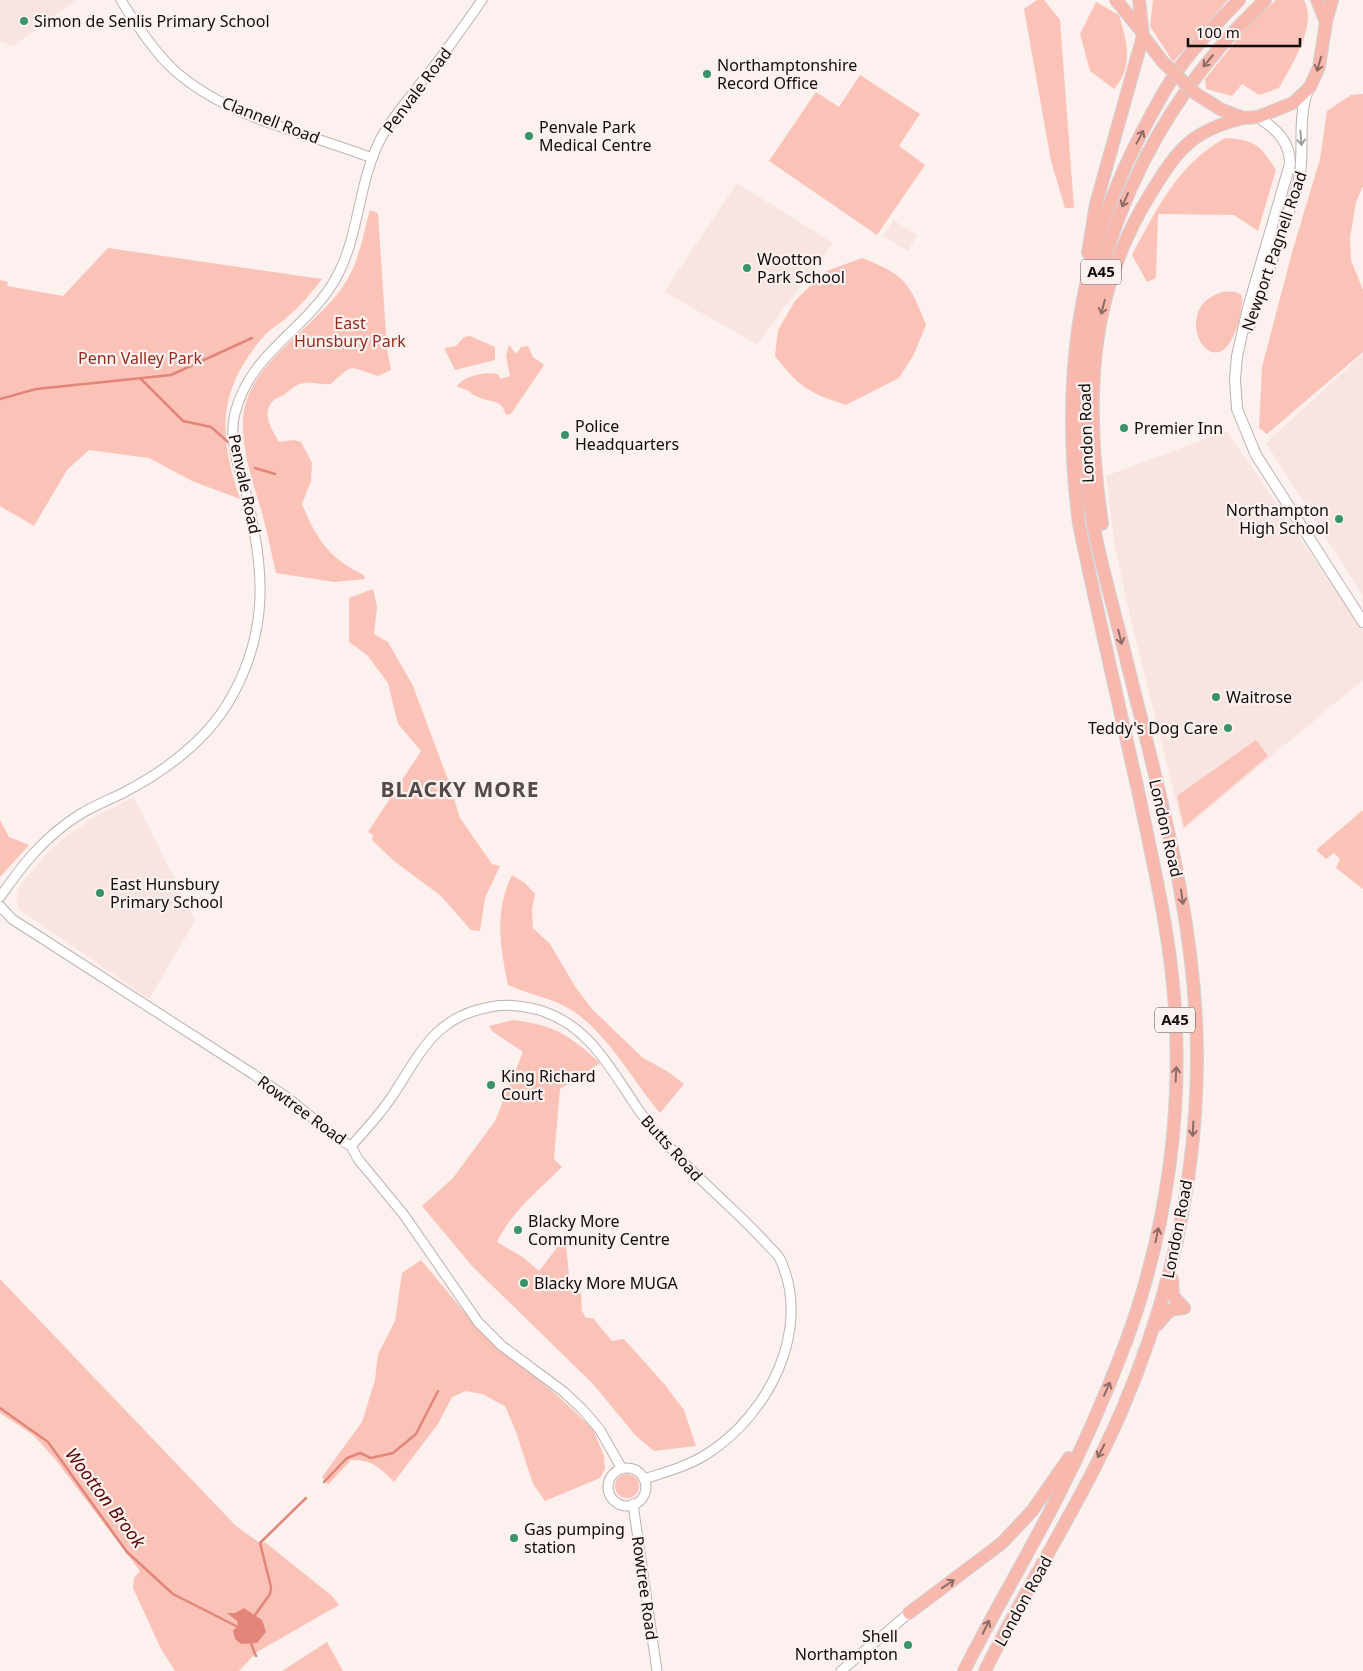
<svg xmlns="http://www.w3.org/2000/svg" width="1363" height="1671" font-family="'Noto Sans',sans-serif">
	<style>
		.built { fill: #f8e4e0 }
		.green { fill: #fbc2b8 }
		.water { fill: #e18678 }
		.lines { fill: none; stroke-linecap: round; stroke-linejoin: round }
		.stream { stroke: #e18678; stroke-width: 2.5 }
		.tertiary-casing { stroke: #bdb2b0; stroke-width: 11 }
		.secondary-casing { stroke: #bdb2b0; stroke-width: 12 }
		.trunk-casing { stroke: #d4d3d3; stroke-width: 14 }
		.tertiary { stroke: #fff; stroke-width: 9 }
		.secondary { stroke: #fff; stroke-width: 10 }
		.trunk { stroke: #f8b8ae; stroke-width: 12 }
		.trunk-bridge-casing { stroke: #d4d3d3; stroke-width: 14; stroke-linecap: butt }
		.trunk-bridge { stroke: #f8b8ae; stroke-width: 12 }
		.oneway { stroke: #8f6b65 }
		.oneway2 { stroke: #9f9e9d }
		.poi-dot { fill: #399369; stroke: #fdf1ef; stroke-width: 2 }
		.labels { text-anchor: middle; stroke-width: 4.5; stroke-linejoin: round; paint-order: stroke }
		.shield { fill: #fdf1ef; stroke: #56514f; stroke-width: 1 }
		.shield-label { font-size: 15px; font-weight: bold; fill: #0f0c0b }
		.poi-label { font-size: 16px; fill: #0f0c0b; stroke: #fdf1ef; text-anchor: start }
		.street-label { font-size: 16px; fill: #0f0c0b; stroke: #fdf1ef }
		.park-label { font-size: 16px; fill: #952a1f; stroke: #fdf1ef }
		.water-label { font-size: 18px; font-style: italic; fill: #570200; stroke: #fdf1ef }
		.district-label { font-size: 21px; font-weight: bold; letter-spacing: 1px; fill: #544a49; stroke: #fdf1ef }
	</style>
	<rect width="100%" height="100%" fill="#fdf1ef"/>
	<g class="built">
		<path d="M0,0h76l-63,46 -13,-5z"/>
		<path d="M737,183l96,60 -76,101 -93,-52z"/>
		<path d="M893,220l24,15 -9,16 -25,-15z"/>
		<path d="M1363,354v242l-97,-153z"/>
		<path d="M1227,431l136,200v49l-180,150 -53,-214 -15,-70 -9,-70z"/>
		<path d="M134,797l61,124 -46,78 -130,-90 -3,-10 3,-12 27,-32 23,-21 22,-15z"/>
	</g>
	<g class="green">
		<path d="M1037,0h7l16,20 14,188h-9l-14,-47 -27,-152z"/>
		<path d="M1153,0h75l-55,62 -23,-36z"/>
		<path d="M1276,0h28c14,24 -13,67 -25,88l-20,7 -17,-11 -10,12 -26,-7 -1,-10 47,-58z"/>
		<path d="M1096,2l23,13c8,27 15,51 -5,74l-24,-18 -10,-37z"/>
		<path d="M860,75l60,39 -21,32 26,19 -48,70 -108,-74 47,-69 23,15z"/>
		<path d="M1363,94v92l-7,16 -6,36 1,22 12,30v62l-96,82 -8,-6 3,-61 31,-118 27,-90 7,-48 24,-16z"/>
		<path d="M1225,138c31,2 35,7 51,32l-18,61 -24,-16 -76,-1 -2,64 -9,4 -15,-27c24,-45 46,-91 93,-117z"/>
		<path d="M370,210l8,3 9,136 4,21 -13,6c-29,-8 -22,-15 -47,8 -9,1 -18,-2 -27,-1 -10,2 -12,6 -20,12 -3,2 -7,2 -10,5 -14,13 -2,29 5,42l15,-2 7,2 11,21 -1,18 -9,23c14,34 27,55 62,71l1,4 -31,3 -58,-9c-5,-21 -9,-43 -15,-64 -9,-29 -19,-58 -18,-89 3,-57 72,-91 101,-135 15,-22 19,-50 26,-75z"/>
		<path d="M108,248l214,31c-11,14 -22,28 -36,39 -6,6 -15,10 -21,17 -48,55 -47,98 -25,164l-48,-18 -43,-23 -60,-8 -22,20 -33,56 -34,-20v-226l8,2 -1,4 56,10z"/>
		<path d="M862,258c43,17 47,24 64,67l-12,29 -15,24 -53,27c-37,-12 -47,-18 -71,-49l3,-26 17,-29 29,-29z"/>
		<path d="M1222,292c6,0 14,-2 19,3 5,6 -8,71 -33,55 -16,-11 -16,-40 0,-51 4,-3 9,-5 14,-7z"/>
		<path d="M470,336l25,11v13l-40,10 -11,-22 12,-2 8,-9z"/>
		<path d="M509,345l7,9 5,-7 7,-1 5,11 11,8 -33,49 -5,1c-5,-17 -15,-12 -28,-18 -9,-4 -7,-7 -21,-10 4,-11 30,-16 41,-13l2,5 10,-3 -4,-20z"/>
		<path d="M373,589l4,18 -3,27 14,8 25,44 37,99 10,33 32,46 8,2 -15,32 -5,33 -9,-1 -30,-34 -47,-35 -22,-21 1,-5 -5,-3 53,-81 -23,-27 -10,-41 -21,-28 -18,-13v-44z"/>
		<path d="M1256,740l12,16 -84,71 -7,-31z"/>
		<path d="M1363,810v79l-27,-21 4,-9 -6,-6 -8,6 -10,-9z"/>
		<path d="M0,820l9,17 20,8 -29,32z"/>
		<path d="M512,875l13,8 10,11 -3,15 1,19 17,16 26,44 17,22 50,48 24,13 17,13 -24,29c-27,-32 -57,-87 -94,-106 -18,-10 -39,-13 -58,-22 -8,-39 -14,-73 4,-110z"/>
		<path d="M513,1020c42,5 56,15 87,43l-40,26 -6,70 8,8c-23,23 -51,45 -65,75l27,16 15,13 20,-26h7l4,40 4,8h7l1,18 4,7h7l19,23 12,-2 41,46 19,25 12,36 -42,5 -18,-15 -43,-52 -121,-118 -50,-60 31,-28 42,-57 28,-69 -31,-21 -3,-5z"/>
		<path d="M421,1260l59,71 77,64 36,34 11,27 1,13 -5,9 -55,23 -12,-17 -17,-52 -11,-26 -23,-12 -16,-3 -14,6 -14,27 -44,58c-14,-14 -22,-23 -43,-22l-23,25 -6,-8 40,-55 13,-42 3,-26 17,-33 7,-48z"/>
		<path d="M0,1279l236,247 24,17h6l66,53 7,9 -82,47 -18,19h-64l-14,-22 -28,-61 1,-10 6,-7 -85,-112 -22,-24 -33,-22z"/>
		<circle cx="627" cy="1486" r="12"/>
		<path d="M327,1642l16,29h-61z"/>
	</g>
	<path class="water" d="M244,1608l18,12 4,12 -9,11 -16,1 -6,-5 -2,-9 5,-3 -1,-6 -10,-8h8z"/>
	<g class="lines">
		<g class="stream">
			<path d="M141,379l42,42 28,6 17,15"/>
			<path d="M0,399l36,-10 135,-14 81,-37"/>
			<path d="M255,468l20,6"/>
			<path d="M0,1408l48,34 79,110 46,42 67,34"/>
			<path d="M324,1482l23,-24 13,-5 11,5 22,-5 23,-19 22,-43"/>
			<path d="M255,1615l15,-21 1,-7 -11,-44 46,-45"/>
			<path d="M250,1641l6,15"/>
		</g>
		<defs>
			<g id="tertiary">
				<path d="M121,0c11,19 36,55 53,70 55,49 131,62 198,88"/>
				<path d="M0,897c23,-33 44,-60 79,-82 14,-9 30,-15 44,-22 44,-23 85,-53 109,-97 38,-68 32,-130 14,-203 -7,-25 -18,-54 -11,-80 16,-62 72,-83 101,-135 23,-41 22,-93 43,-136 10,-21 27,-39 41,-58 22,-27 42,-55 62,-84"/>
				<path d="M0,906l12,13 241,155 35,24 50,41 13,7 7,13 46,56 74,107 24,24 62,46 19,18 17,20 22,39"/>
				<path d="M351,1146c14,-15 28,-31 40,-48 29,-43 42,-81 99,-91 16,-4 33,-1 49,3 50,15 71,58 99,99 11,16 25,31 38,45 28,31 61,57 90,89 4,5 12,11 14,16 33,71 -12,156 -73,195 -19,12 -41,18 -63,25"/>
				<circle cx="627" cy="1487" r="19"/>
				<path d="M633,1504l24,167"/>
				<path d="M841,1671l68,-58"/>
			</g>
			<g id="secondary">
				<path d="M1258,117c18,12 32,24 32,47l-42,144 -11,48 -2,23 2,30 19,46 107,167"/>
				<path d="M1249,327l49,-142c8,-32 -2,-63 10,-95"/>
			</g>
			<g id="trunk">
				<path d="M1116,0l26,32"/>
				<path d="M1139,0l4,36 20,26"/>
				<path d="M1326,22l6,-22"/>
				<path d="M1195,93l25,16 24,9 14,-1 35,-14 17,-16 9,-20 7,-45 -9,-22"/>
				<path d="M1088,253l8,-49 47,-168"/>
				<path d="M1102,524c-17,-117 -16,-228 49,-331 27,-44 41,-63 93,-75"/>
				<path d="M1172,1279l1,17 11,12"/>
				<path d="M1157,1325l13,-15 14,-2"/>
				<path d="M909,1613l93,-70 30,-32 37,-53"/>
				<path d="M964,1671c30,-60 64,-116 94,-175 25,-49 47,-99 66,-149 43,-114 61,-241 49,-362 -6,-64 -21,-127 -34,-190 -20,-90 -41,-180 -60,-271 -18,-139 -3,-265 62,-390 14,-26 27,-52 45,-75 16,-21 35,-40 53,-59"/>
				<path d="M985,1671c43,-88 98,-171 137,-261 47,-110 74,-227 75,-347 1,-141 -40,-278 -73,-413 -15,-60 -34,-122 -39,-183 -8,-99 6,-189 46,-279 32,-72 77,-134 134,-188"/>
			</g>
		</defs>
		<use href="#tertiary" class="tertiary-casing"/>
		<use href="#secondary" class="secondary-casing"/>
		<use href="#trunk" class="trunk-casing"/>
		<use href="#tertiary" class="tertiary"/>
		<use href="#secondary" class="secondary"/>
		<use href="#trunk" class="trunk"/>
		<defs>
			<path id="trunk-bridge" d="M1163,62l32,31"/>
		</defs>
		<use href="#trunk-bridge" class="trunk-bridge-casing"/>
		<use href="#trunk-bridge" class="trunk-bridge"/>
	</g>
	<defs><path id="oneway-shaft" d="M-6 0H5M1.5-3L5.5 0L1.5 3" fill="none" stroke-width="1.6" stroke-linecap="round" stroke-linejoin="round" transform="scale(1.25)"/></defs>
	<g class="oneway">
		<use href="#oneway-shaft" transform="translate(1208 61) rotate(130)"/>
		<use href="#oneway-shaft" transform="translate(1319 64) rotate(106)"/>
		<use href="#oneway-shaft" transform="translate(1140 137) rotate(-62)"/>
		<use href="#oneway-shaft" transform="translate(1125 200) rotate(114)"/>
		<use href="#oneway-shaft" transform="translate(1103 307) rotate(104)"/>
		<use href="#oneway-shaft" transform="translate(1120 637) rotate(76)"/>
		<use href="#oneway-shaft" transform="translate(1182 897) rotate(82)"/>
		<use href="#oneway-shaft" transform="translate(1176 1074) rotate(-87)"/>
		<use href="#oneway-shaft" transform="translate(1193 1129) rotate(93)"/>
		<use href="#oneway-shaft" transform="translate(1157 1235) rotate(-78)"/>
		<use href="#oneway-shaft" transform="translate(1107 1389) rotate(-66)"/>
		<use href="#oneway-shaft" transform="translate(1101 1451) rotate(117)"/>
		<use href="#oneway-shaft" transform="translate(948 1584) rotate(-34)"/>
		<use href="#oneway-shaft" transform="translate(986 1627) rotate(-64)"/>
	</g>
	<use class="oneway2" href="#oneway-shaft" transform="translate(1301 138) rotate(85)"/>
	<g class="poi-dot">
		<circle cx="24" cy="21" r="5"/>
		<circle cx="707" cy="74" r="5"/>
		<circle cx="529" cy="136" r="5"/>
		<circle cx="747" cy="268" r="5"/>
		<circle cx="1124" cy="428" r="5"/>
		<circle cx="565" cy="435" r="5"/>
		<circle cx="1339" cy="519" r="5"/>
		<circle cx="1216" cy="697" r="5"/>
		<circle cx="1228" cy="728" r="5"/>
		<circle cx="100" cy="893" r="5"/>
		<circle cx="491" cy="1085" r="5"/>
		<circle cx="518" cy="1230" r="5"/>
		<circle cx="524" cy="1283" r="5"/>
		<circle cx="514" cy="1538" r="5"/>
		<circle cx="908" cy="1645" r="5"/>
	</g>
	<g class="labels">
		<g class="shield">
			<rect x="1081" y="259.5" width="40" height="25" rx="4"/>
			<rect x="1155" y="1007.5" width="40" height="25" rx="4"/>
		</g>
		<g class="shield-label">
			<text x="1101" y="277">A45</text>
			<text x="1175" y="1025">A45</text>
		</g>
		<g class="poi-label">
			<text x="34" y="27">Simon de Senlis Primary School</text>
			<text x="717" y="71">Northamptonshire<tspan x="717" dy="18">Record Office</tspan></text>
			<text x="539" y="133">Penvale Park<tspan x="539" dy="18">Medical Centre</tspan></text>
			<text x="757" y="265">Wootton<tspan x="757" dy="18">Park School</tspan></text>
			<text x="575" y="432">Police<tspan x="575" dy="18">Headquarters</tspan></text>
			<text x="1134" y="434">Premier Inn</text>
			<text x="1329" y="516" text-anchor="end">Northampton<tspan x="1329" dy="18">High School</tspan></text>
			<text x="1226" y="703">Waitrose</text>
			<text x="1218" y="734" text-anchor="end">Teddy's Dog Care</text>
			<text x="110" y="890">East Hunsbury<tspan x="110" dy="18">Primary School</tspan></text>
			<text x="501" y="1082">King Richard<tspan x="501" dy="18">Court</tspan></text>
			<text x="528" y="1227">Blacky More<tspan x="528" dy="18">Community Centre</tspan></text>
			<text x="534" y="1289">Blacky More MUGA</text>
			<text x="524" y="1535">Gas pumping<tspan x="524" dy="18">station</tspan></text>
			<text x="898" y="1642" text-anchor="end">Shell<tspan x="898" dy="18">Northampton</tspan></text>
		</g>
		<g class="street-label">
			<text transform="translate(417 90) rotate(-53)" y="6">Penvale Road</text>
			<text transform="translate(271 120) rotate(21)" y="6">Clannell Road</text>
			<text transform="translate(1274 251) rotate(-71)" y="6">Newport Pagnell Road</text>
			<text transform="translate(1086 433) rotate(-92)" y="6">London Road</text>
			<text transform="translate(245 484) rotate(78)" y="6">Penvale Road</text>
			<text transform="translate(1166 828) rotate(77)" y="6">London Road</text>
			<text transform="translate(302 1110) rotate(36)" y="6">Rowtree Road</text>
			<text transform="translate(672 1148) rotate(48)" y="6">Butts Road</text>
			<text transform="translate(1177 1229) rotate(-79)" y="6">London Road</text>
			<text transform="translate(645 1588) rotate(82)" y="6">Rowtree Road</text>
			<text transform="translate(1023 1601) rotate(-61)" y="6">London Road</text>
		</g>
		<g class="park-label">
			<text x="350" y="329">East<tspan x="350" dy="18">Hunsbury Park</tspan></text>
			<text x="140" y="364">Penn Valley Park</text>
		</g>
		<g class="water-label">
			<text transform="translate(105 1498) rotate(53)" y="6">Wootton Brook</text>
		</g>
		<g class="district-label">
			<text x="460" y="797">BLACKY MORE</text>
		</g>
	</g>
	<path d="M1188 38v8h112v-8" fill="none" stroke="#0f0c0b" stroke-width="2.5"/>
	<text x="1196" y="38" font-size="15" fill="#0f0c0b" stroke="#fdf1ef" stroke-width="4" paint-order="stroke">100 m</text>
</svg>
